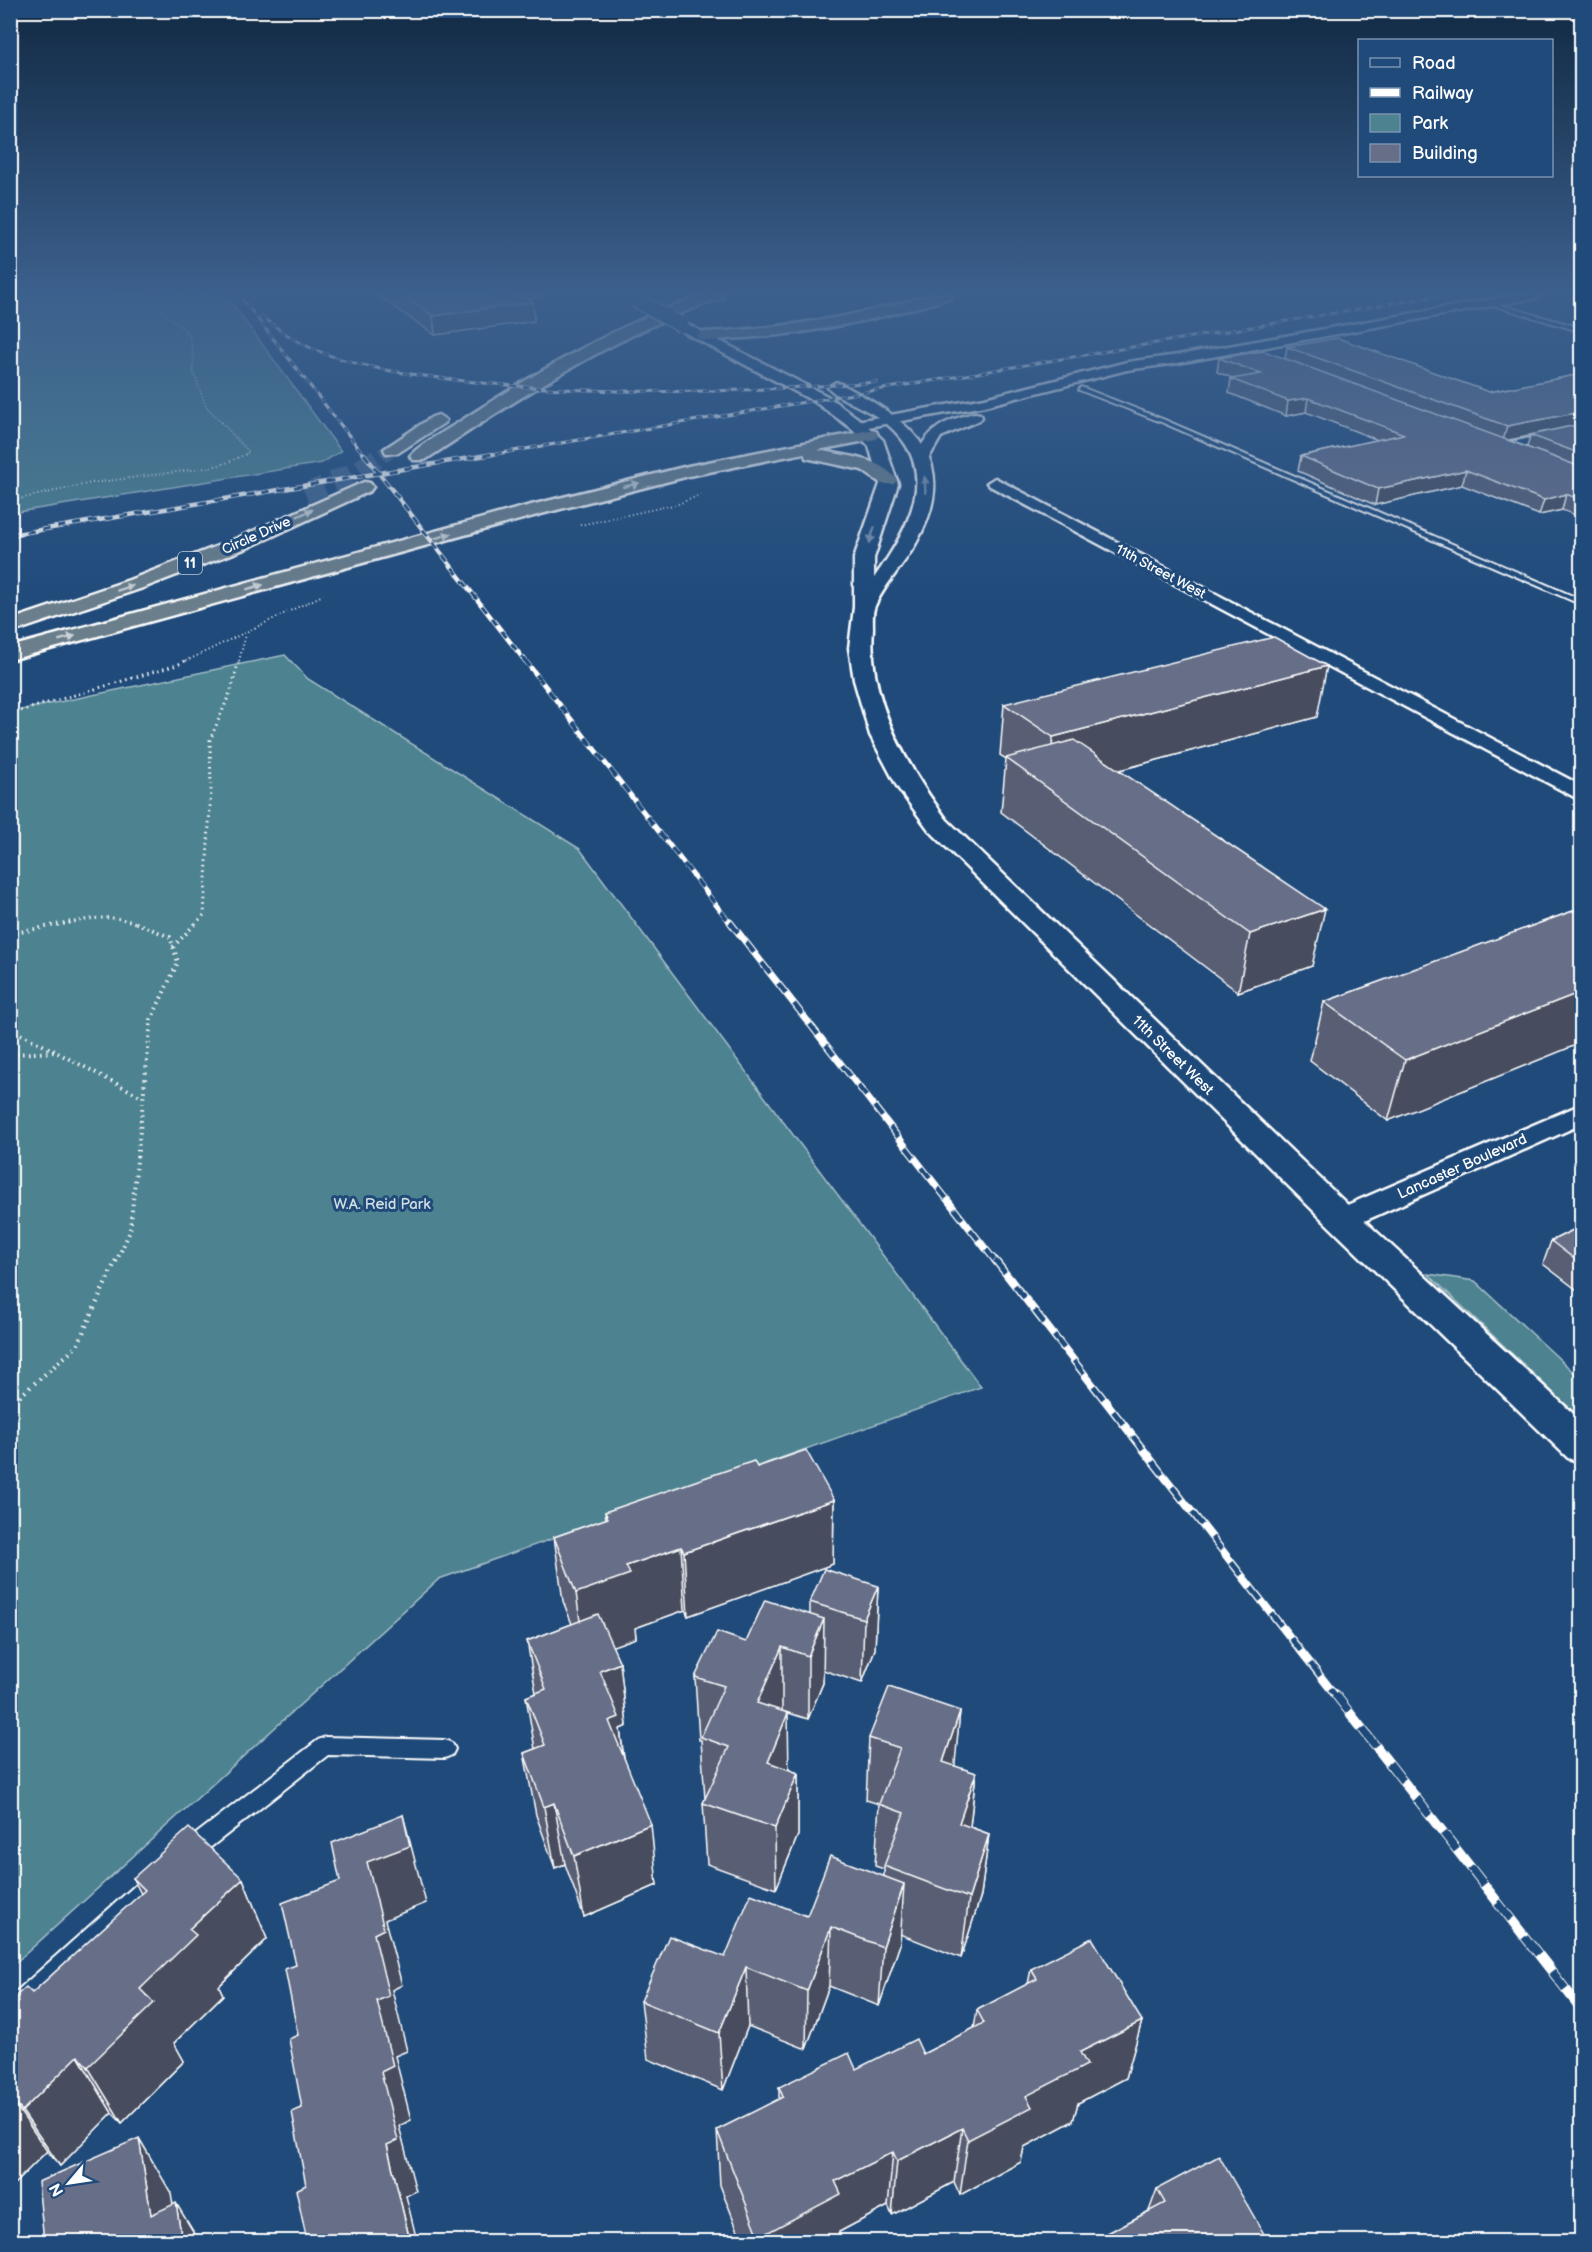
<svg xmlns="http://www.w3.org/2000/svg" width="1592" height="2252" font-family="'Balsamiq Sans',sans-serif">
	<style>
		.green { fill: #4d8290; stroke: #a6c0c8; stroke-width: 1.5 }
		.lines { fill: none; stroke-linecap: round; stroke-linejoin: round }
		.highway-tunnel-far1 { stroke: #41658e; stroke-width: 15; stroke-dasharray: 15 8; stroke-linecap: butt }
		.highway-tunnel { stroke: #41658e; stroke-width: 20; stroke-dasharray: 20 10; stroke-linecap: butt }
		.lane-casing { stroke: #fff; stroke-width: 4 }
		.street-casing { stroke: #fff; stroke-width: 5 }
		.secondary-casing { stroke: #fff; stroke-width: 5 }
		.highway-casing { stroke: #fff; stroke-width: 5 }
		.path-far4 { stroke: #fff; stroke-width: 1.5; stroke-dasharray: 1 2; stroke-linecap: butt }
		.path-far3 { stroke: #fff; stroke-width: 2; stroke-dasharray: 1 3; stroke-linecap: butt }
		.path-far2 { stroke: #fff; stroke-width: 3; stroke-dasharray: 1.5 4; stroke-linecap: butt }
		.path-far1 { stroke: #fff; stroke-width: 4; stroke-dasharray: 1.5 4.5; stroke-linecap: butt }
		.path { stroke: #fff; stroke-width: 4.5; stroke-dasharray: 1.5 5; stroke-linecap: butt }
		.lane { fill: #1f4a7a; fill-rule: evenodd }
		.street { fill: #1f4a7a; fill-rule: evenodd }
		.secondary { fill: #1f4a7a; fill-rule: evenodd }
		.highway { fill: #6b7e8b; fill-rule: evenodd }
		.rail-far5-casing { stroke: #fff; stroke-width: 3 }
		.rail-far4-casing { stroke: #fff; stroke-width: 4.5 }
		.rail-far3-casing { stroke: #fff; stroke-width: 5 }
		.rail-far2-casing { stroke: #fff; stroke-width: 7 }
		.rail-far1-casing { stroke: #fff; stroke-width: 8 }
		.rail-casing { stroke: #fff; stroke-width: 10 }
		.rail-far5 { stroke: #1f4a7a; stroke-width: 2; stroke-dasharray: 6; stroke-linecap: butt }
		.rail-far4 { stroke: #1f4a7a; stroke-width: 3; stroke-dasharray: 8; stroke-linecap: butt }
		.rail-far3 { stroke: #1f4a7a; stroke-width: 4; stroke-dasharray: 10; stroke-linecap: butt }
		.rail-far2 { stroke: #1f4a7a; stroke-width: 4.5; stroke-dasharray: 13; stroke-linecap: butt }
		.rail-far1 { stroke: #1f4a7a; stroke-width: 5; stroke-dasharray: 16; stroke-linecap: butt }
		.rail { stroke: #1f4a7a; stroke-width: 8; stroke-dasharray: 22; stroke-linecap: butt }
		.secondary-bridge-casing { stroke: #fff; stroke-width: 17; stroke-linecap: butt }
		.secondary-bridge { stroke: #1f4a7a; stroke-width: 15 }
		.wall { fill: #585f75; stroke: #fff; stroke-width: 1.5; fill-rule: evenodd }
		.shaded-wall { fill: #474d5f; stroke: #fff; stroke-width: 1.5 }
		.building { fill: #666e88; stroke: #fff; stroke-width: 1.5 }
		.oneway { fill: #cbd2d6 }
		.oneway2 { fill: #7992af }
		.labels { text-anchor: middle; stroke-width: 6; stroke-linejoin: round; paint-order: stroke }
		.far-street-label { font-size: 14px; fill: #fff; stroke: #1f4a7a }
		.shield { fill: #1f4a7a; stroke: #bcc9d7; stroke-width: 1.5 }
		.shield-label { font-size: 14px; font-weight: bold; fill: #fff }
		.street-label { font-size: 15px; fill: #fff; stroke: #1f4a7a }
		.park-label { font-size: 15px; fill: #d2e0e3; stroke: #1f4a7a }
	</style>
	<rect width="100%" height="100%" fill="#1f4a7a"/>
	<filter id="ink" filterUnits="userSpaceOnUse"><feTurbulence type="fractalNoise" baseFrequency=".0167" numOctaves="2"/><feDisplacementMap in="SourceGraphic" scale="12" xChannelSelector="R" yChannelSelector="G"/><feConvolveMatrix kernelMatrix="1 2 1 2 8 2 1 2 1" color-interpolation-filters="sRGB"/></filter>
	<g filter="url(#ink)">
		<g class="green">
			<path d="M10,295h216l115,156 -19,12 -311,50z"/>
			<path d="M285,655l23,24 272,170 401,538 -542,192 -428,388v-1255z"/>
			<path d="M1428,1274l47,7 106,98v40z"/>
		</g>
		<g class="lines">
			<path class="highway-tunnel-far1" d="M382,456l10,-7"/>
			<path class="highway-tunnel" d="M305,494l54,-24 25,-16"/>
			<defs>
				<g id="lane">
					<path d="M1489,302l93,26v4l-93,-28z"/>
					<path d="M1081,387l84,33 417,180v5l-421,-183 -82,-32z"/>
					<path d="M325,1737l120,3 7,3 3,6 -3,6 -7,3 -117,-3 -131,103 -7,3 -7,-3 -3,-7 3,-7 135,-104z"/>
					<path d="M155,1871l7,3 3,7 -3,7 -144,132 -8,3v-26l138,-123z"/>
				</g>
				<g id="street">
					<path d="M1516,295h26l-6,3 -358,65 -51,7 -142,36 -128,23 -7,-4 7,-4 128,-23 142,-36 51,-7z"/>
					<path d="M975,413l5,1 2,3 -2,3 -39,17 -14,24h-10l-2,-3c12,-29 30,-38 60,-45z"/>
					<path d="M1582,427v8l-80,17 -7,-4 7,-4z"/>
					<path d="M995,478l587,308v15l-592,-315 -3,-3z"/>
					<path d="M1582,1104v20l-229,102 -11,3 -11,-3 -4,-7 4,-7z"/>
				</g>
				<path id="secondary" d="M681,321l146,75 36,26 20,18 15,44 -24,74v20c37,-52 71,-114 5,-160 -14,-10 -41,-19 -51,-31l8,-5 5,2c72,38 123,76 74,161 -11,19 -32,42 -40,61 -3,6 -2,16 -2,23 -6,69 33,137 74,191l407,391 228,211v41l-14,-5 -238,-231 -401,-397 -31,-42 -28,-53 -16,-55 -5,-32 5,-41v-49l26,-74 -11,-38 -18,-18 -36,-26 -139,-74 -2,-3 2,-3z"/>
				<g id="highway">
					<path d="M703,295h20l-2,3c-108,38 -201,99 -296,162h-12l-3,-4c9,-12 36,-25 49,-34 78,-50 156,-97 244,-127z"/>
					<path d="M931,295h21l-2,3c-73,22 -147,38 -223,41 -10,1 -24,4 -31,-3l7,-4c78,-3 153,-15 228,-37z"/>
					<path d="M438,415l8,5 -2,3 -46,30h-12l-2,-4 48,-32z"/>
					<path d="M870,430l6,1 2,4 -2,4 -58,11c26,6 62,7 79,30l-3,4h-12l-20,-14 -56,-12 -2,-5 -115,23 -148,38 -531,146v-13l517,-141 161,-40z"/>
					<path d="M364,482l6,1 3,4 -3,4 -123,57 -104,40 -133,45v-13l119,-40 104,-40z"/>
				</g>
			</defs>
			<use href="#lane" class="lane-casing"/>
			<use href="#street" class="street-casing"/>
			<use href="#secondary" class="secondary-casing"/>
			<use href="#highway" class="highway-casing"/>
			<path class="path-far4" d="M150,295l4,9 35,30 5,25 -1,12 13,35 43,46 -6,4"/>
			<g class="path-far3">
				<path d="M10,501l82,-18 114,-15 18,-4 22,-10"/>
				<path d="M580,525l98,-21 25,-10"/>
				<path d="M186,661l137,-66"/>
				<path d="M239,661l7,-27"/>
			</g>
			<g class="path-far2">
				<path d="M10,714l167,-49 12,-6"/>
				<path d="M63,924c27,-5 48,-11 75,0"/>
				<path d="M195,924l9,-9 7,-126 -1,-49 22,-52 7,-29"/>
			</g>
			<g class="path-far1">
				<path d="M10,934l61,-12"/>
				<path d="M173,947l24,-25"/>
				<path d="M10,1029l45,22"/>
				<path d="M10,1054l46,-2 86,45"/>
				<path d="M116,1262l14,-31 21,-211 27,-58 -8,-25 -36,-15"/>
			</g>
			<path class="path" d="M10,1405l67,-59 39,-86"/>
			<use href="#lane" class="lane"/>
			<use href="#street" class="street"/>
			<use href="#secondary" class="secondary"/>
			<use href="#highway" class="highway"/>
			<defs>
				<g id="rail-far5">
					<path d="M239,295l126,161"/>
					<path d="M261,316c16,12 32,24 50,32 45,20 96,26 145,32 141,17 280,13 421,2"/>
					<path d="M484,456l958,-161"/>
				</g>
				<g id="rail-far4">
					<path d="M364,454l161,207"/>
					<path d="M10,535l483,-81"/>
				</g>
				<path id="rail-far3" d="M524,659l207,265"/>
				<path id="rail-far2" d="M730,922l266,340"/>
				<path id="rail-far1" d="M995,1260l341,436"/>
				<path id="rail" d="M1335,1694l247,316"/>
			</defs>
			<use href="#rail-far5" class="rail-far5-casing"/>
			<use href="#rail-far4" class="rail-far4-casing"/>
			<use href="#rail-far3" class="rail-far3-casing"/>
			<use href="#rail-far2" class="rail-far2-casing"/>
			<use href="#rail-far1" class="rail-far1-casing"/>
			<use href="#rail" class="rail-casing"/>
			<use href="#rail-far5" class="rail-far5"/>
			<use href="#rail-far4" class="rail-far4"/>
			<use href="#rail-far3" class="rail-far3"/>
			<use href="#rail-far2" class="rail-far2"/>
			<use href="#rail-far1" class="rail-far1"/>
			<use href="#rail" class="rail"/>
			<defs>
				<path id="secondary-bridge" d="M636,300l45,25"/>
			</defs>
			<use href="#secondary-bridge" class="secondary-bridge-casing"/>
			<use href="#secondary-bridge" class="secondary-bridge"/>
		</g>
		<g class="wall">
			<path d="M377,295h164v2l-14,2 6,3 1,19 -99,14z"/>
			<path d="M1287,347l202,45 92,-18v143l-19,-7 -23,5 -77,-30 -87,20 -77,-34 3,-15 77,-16 -72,-28 -20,4 -57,-23 2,-14h4l-18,-7 2,-14h66zM1530,436l-3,11 -20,-7z"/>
			<path d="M1004,704l313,13 -197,53 192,196 -74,26 -237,-180 5,-53 -6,-4z"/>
			<path d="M1581,908l-193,213 -78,-60 14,-59z"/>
			<path d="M1581,1226v67l-38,-29 8,-23z"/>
			<path d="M757,1467l77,33 -1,64 -145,52 -3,-6 -50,18 1,10 -24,8 8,17 7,63 -7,3 4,28 33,128 -73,32 -19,-53 -10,4 -19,-53 -12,-62 11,-4 -9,-52 10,-4 -9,-52 45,-17 -9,-23 -9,-64 52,-18 -1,-7z"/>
			<path d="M878,1586l-3,63 -13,34 -39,-13v13l-15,36 -26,-8 7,59 9,3v62l-22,54 -69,-25 -4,-61 2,-4 -4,-59h-2l-4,-63 51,-35 64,-28v-12z"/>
			<path d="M960,1711l-6,55 22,7 -6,54 19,7 -8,61 -20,63 -61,-24v10l-21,62 -50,-20 -23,63 -58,-23 -25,64 -75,-31 -7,-58 243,-125v-7l-9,-3 4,-62 -13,-4 3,-62z"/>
			<path d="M133,1878l110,1 24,60 -48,47 4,9 -49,48 10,18 -62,62 -10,-10 -52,53 -13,-15 -37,37v-187l22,-8 109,-99z"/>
			<path d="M1031,1969l111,52 -16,57 -48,25 -5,18 -49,26 -3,15 -61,33 -6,-13 -62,33 -4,-9 -49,26v9h-97l-22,-56 -3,-55 62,-31v-12l144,-33 51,-26 3,-18 51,-26z"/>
			<path d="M1157,2189l111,52h-168l2,-5 47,-25z"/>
		</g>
		<g class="shaded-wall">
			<path d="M502,295h39v2l-38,5z"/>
			<path d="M533,302l1,19 -99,14 -2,-19z"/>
			<path d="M1308,398l-2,14 -20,4 2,-15z"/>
			<path d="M1581,412v14l-78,15 4,-15z"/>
			<path d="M1466,470l-4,15 -87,20 3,-16z"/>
			<path d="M1566,494l-4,16 -23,5 5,-15z"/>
			<path d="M1327,666l-10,51 -268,72 -1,-1 5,-51z"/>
			<path d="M1325,909l-13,57 -74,26 12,-58z"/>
			<path d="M1581,992v51l-193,78 17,-61z"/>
			<path d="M834,1500l-1,64 -145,52 -4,-64z"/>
			<path d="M681,1547l4,63 -50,18 1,10 -51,18 -9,-63 50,-27z"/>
			<path d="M878,1586l-3,63 -13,34 2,-64z"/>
			<path d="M824,1619l-1,64 -15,36v-63z"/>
			<path d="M782,1647v63l-23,55 -2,-62z"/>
			<path d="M620,1663l7,63 -7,3 6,51 -15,-47 -11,-62z"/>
			<path d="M960,1711l-6,63 -11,-12z"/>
			<path d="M788,1713l1,63 -21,-14z"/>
			<path d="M798,1773v62l-22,54 -1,-61z"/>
			<path d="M976,1773l-7,62 -10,-12z"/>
			<path d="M554,1803l11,61 -10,4 -11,-61z"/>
			<path d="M403,1815l23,88 -41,17 17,65 -10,5 15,61 -12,5 16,64 -12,6 17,65 -10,5 11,45h-7l-23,-96 -6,-73 -7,-138 -7,-72z"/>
			<path d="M651,1824l6,61 -73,32 -10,-61z"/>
			<path d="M989,1834l-8,61 -20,63 8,-60z"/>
			<path d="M243,1879l24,60 -48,47 4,9 -49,48 10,18 -62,62 -34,-56 52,-78 49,-60z"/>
			<path d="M904,1884l-4,60 -21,62 4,-59z"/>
			<path d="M831,1927l-2,59 -23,63 1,-58z"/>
			<path d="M746,1967l2,59 -25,64 -4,-57z"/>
			<path d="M1142,2021l-16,57 -48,25 -5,18 -49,26 -3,15 -61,33 8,-55 112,-88z"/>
			<path d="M78,2056l34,57 -52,53 -38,-55z"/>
			<path d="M10,2097l37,54 -37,37z"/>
			<path d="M962,2128l-8,54 -62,33 5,-54z"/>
			<path d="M139,2138l32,55 8,48 -28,-26z"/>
			<path d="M893,2152l-5,54 -49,26v9h-80v-4l76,-56z"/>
			<path d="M176,2203l23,38h-17z"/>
		</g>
		<g class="building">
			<path d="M402,295h118l13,7 -100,14z"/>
			<path d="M1338,338l151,54 92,-18v38l-74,14 -220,-79z"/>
			<path d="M1264,351l317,116v33l-15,-6 -22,6 -78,-30 -88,19 -77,-33 103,-22 -96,-36 -20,3 -57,-22 30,-5 -42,-16z"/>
			<path d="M1581,424v30l-51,-19z"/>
			<path d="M1274,637l53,29 -274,71 -49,-33z"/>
			<path d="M1074,740l251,169 -75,25 -244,-176z"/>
			<path d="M1581,908v84l-176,68 -81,-58z"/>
			<path d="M1581,1226v38l-30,-23z"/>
			<path d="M806,1450l28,50 -150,52 -3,-5 -55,19 4,8 -54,19 -22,-56 54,-19 -3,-6 102,-35 47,-16 3,6z"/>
			<path d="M824,1569l54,17 -14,33 -54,-17z"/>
			<path d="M765,1600l59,19 -16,37 -26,-9 -25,56 31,10 -20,49 30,11 -23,55 -72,-25 26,-56 -28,-10 23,-51 -29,-9 22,-45 29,10z"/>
			<path d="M598,1614l22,49 -20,8 19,46 -10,4 42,103 -77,32 -20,-53 -10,4 -20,-54 21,-8 -19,-48 20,-8 -19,-48z"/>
			<path d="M889,1687l71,24 -17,51 33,11 -17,50 30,11 -20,64 -85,-32 20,-53 -25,-9 21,-56 -31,-10z"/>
			<path d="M403,1815l7,31 -43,16 17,67 -10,5 15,62 -12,5 16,65 -12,6 17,68 -11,5 23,96h-103l-11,-51 10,-5 -14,-73 10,-4 -13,-69 9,-4 -13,-66 11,-4 -14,-62 58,-22 -8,-38z"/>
			<path d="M189,1828l54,51 -54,50 7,6 -56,54 14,14 -66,64 -10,-11 -56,55 -12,-14v-96l16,-14 6,6 113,-103 -12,-12z"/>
			<path d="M830,1856l74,28 -21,63 -52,-20 -24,64 -61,-24 -27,66 -78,-32 28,-65 56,21 26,-63 56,22z"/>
			<path d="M1092,1938l50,83 -62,31 7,13 -61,31 6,11 -64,33 -6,-12 -65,33 -4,-9 -58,29 6,13 -82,43 -42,-107 66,-33 -4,-10 70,-34 7,16 60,-30 7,15 61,-31 -7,-13 60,-31 -6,-10z"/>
			<path d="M139,2138l12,77 25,-12 6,38h-138l-6,-59z"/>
			<path d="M1219,2156l49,85h-163l-3,-5 63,-33 -8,-14z"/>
		</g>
		<defs><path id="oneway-solid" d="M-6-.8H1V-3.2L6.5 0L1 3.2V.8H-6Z" transform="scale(1.5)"/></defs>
		<g class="oneway">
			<use href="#oneway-solid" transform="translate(631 485) rotate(-14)"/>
			<use href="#oneway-solid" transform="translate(305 513) rotate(-24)"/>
			<use href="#oneway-solid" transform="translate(443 536) rotate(-16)"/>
			<use href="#oneway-solid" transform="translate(255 587) rotate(-15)"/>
			<use href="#oneway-solid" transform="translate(125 588) rotate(-18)"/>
			<use href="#oneway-solid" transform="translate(67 638) rotate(-15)"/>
		</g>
		<g class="oneway2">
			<use href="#oneway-solid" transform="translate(925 485) rotate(-93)"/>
			<use href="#oneway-solid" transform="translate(872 535) rotate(108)"/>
		</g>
	</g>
	<linearGradient id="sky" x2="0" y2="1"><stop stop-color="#112943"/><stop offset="0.48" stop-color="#3c608d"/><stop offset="1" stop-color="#3c608d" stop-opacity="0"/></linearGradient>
	<rect width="1592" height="610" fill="url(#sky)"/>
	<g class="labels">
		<g class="far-street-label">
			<text transform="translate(256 535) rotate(-24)" y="5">Circle Drive</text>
			<text transform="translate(1161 571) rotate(28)" y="5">11th Street West</text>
		</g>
		<rect class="shield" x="178" y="552" width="24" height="22" rx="4.5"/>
		<g class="shield-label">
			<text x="190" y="568">11</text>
		</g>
		<g class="street-label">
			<text transform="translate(1173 1055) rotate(44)" y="5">11th Street West</text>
			<text transform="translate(1462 1166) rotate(-24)" y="5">Lancaster Boulevard</text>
		</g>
		<g class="park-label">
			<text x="382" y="1209">W.A. Reid Park</text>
		</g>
	</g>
	<rect width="1592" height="2252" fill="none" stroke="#1f4a7a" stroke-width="36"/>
	<rect x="18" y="18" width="1556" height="2216" fill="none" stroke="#fff" stroke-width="2" filter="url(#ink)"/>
	<rect x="1358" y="39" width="195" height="138" fill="#1f4a7a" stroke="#7992af" stroke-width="1.5"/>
	<rect x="1370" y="58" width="30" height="9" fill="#1f4a7a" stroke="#7992af" stroke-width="1.5"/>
	<text x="1412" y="69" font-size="18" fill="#ffffff">Road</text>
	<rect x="1370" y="88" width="30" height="9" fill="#ffffff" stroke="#7992af" stroke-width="1.5"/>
	<text x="1412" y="99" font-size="18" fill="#ffffff">Railway</text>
	<rect x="1370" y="114" width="30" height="18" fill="#4d8290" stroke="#7992af" stroke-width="1.5"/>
	<text x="1412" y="129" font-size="18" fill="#ffffff">Park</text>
	<rect x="1370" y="144" width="30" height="18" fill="#666e88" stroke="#7992af" stroke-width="1.5"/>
	<text x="1412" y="159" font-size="18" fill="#ffffff">Building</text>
	<g transform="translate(69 2183) rotate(241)" stroke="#1f4a7a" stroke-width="4.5" paint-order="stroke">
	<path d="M0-4.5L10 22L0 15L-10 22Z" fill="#ffffff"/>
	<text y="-9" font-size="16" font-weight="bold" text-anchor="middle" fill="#ffffff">N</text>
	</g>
</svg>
